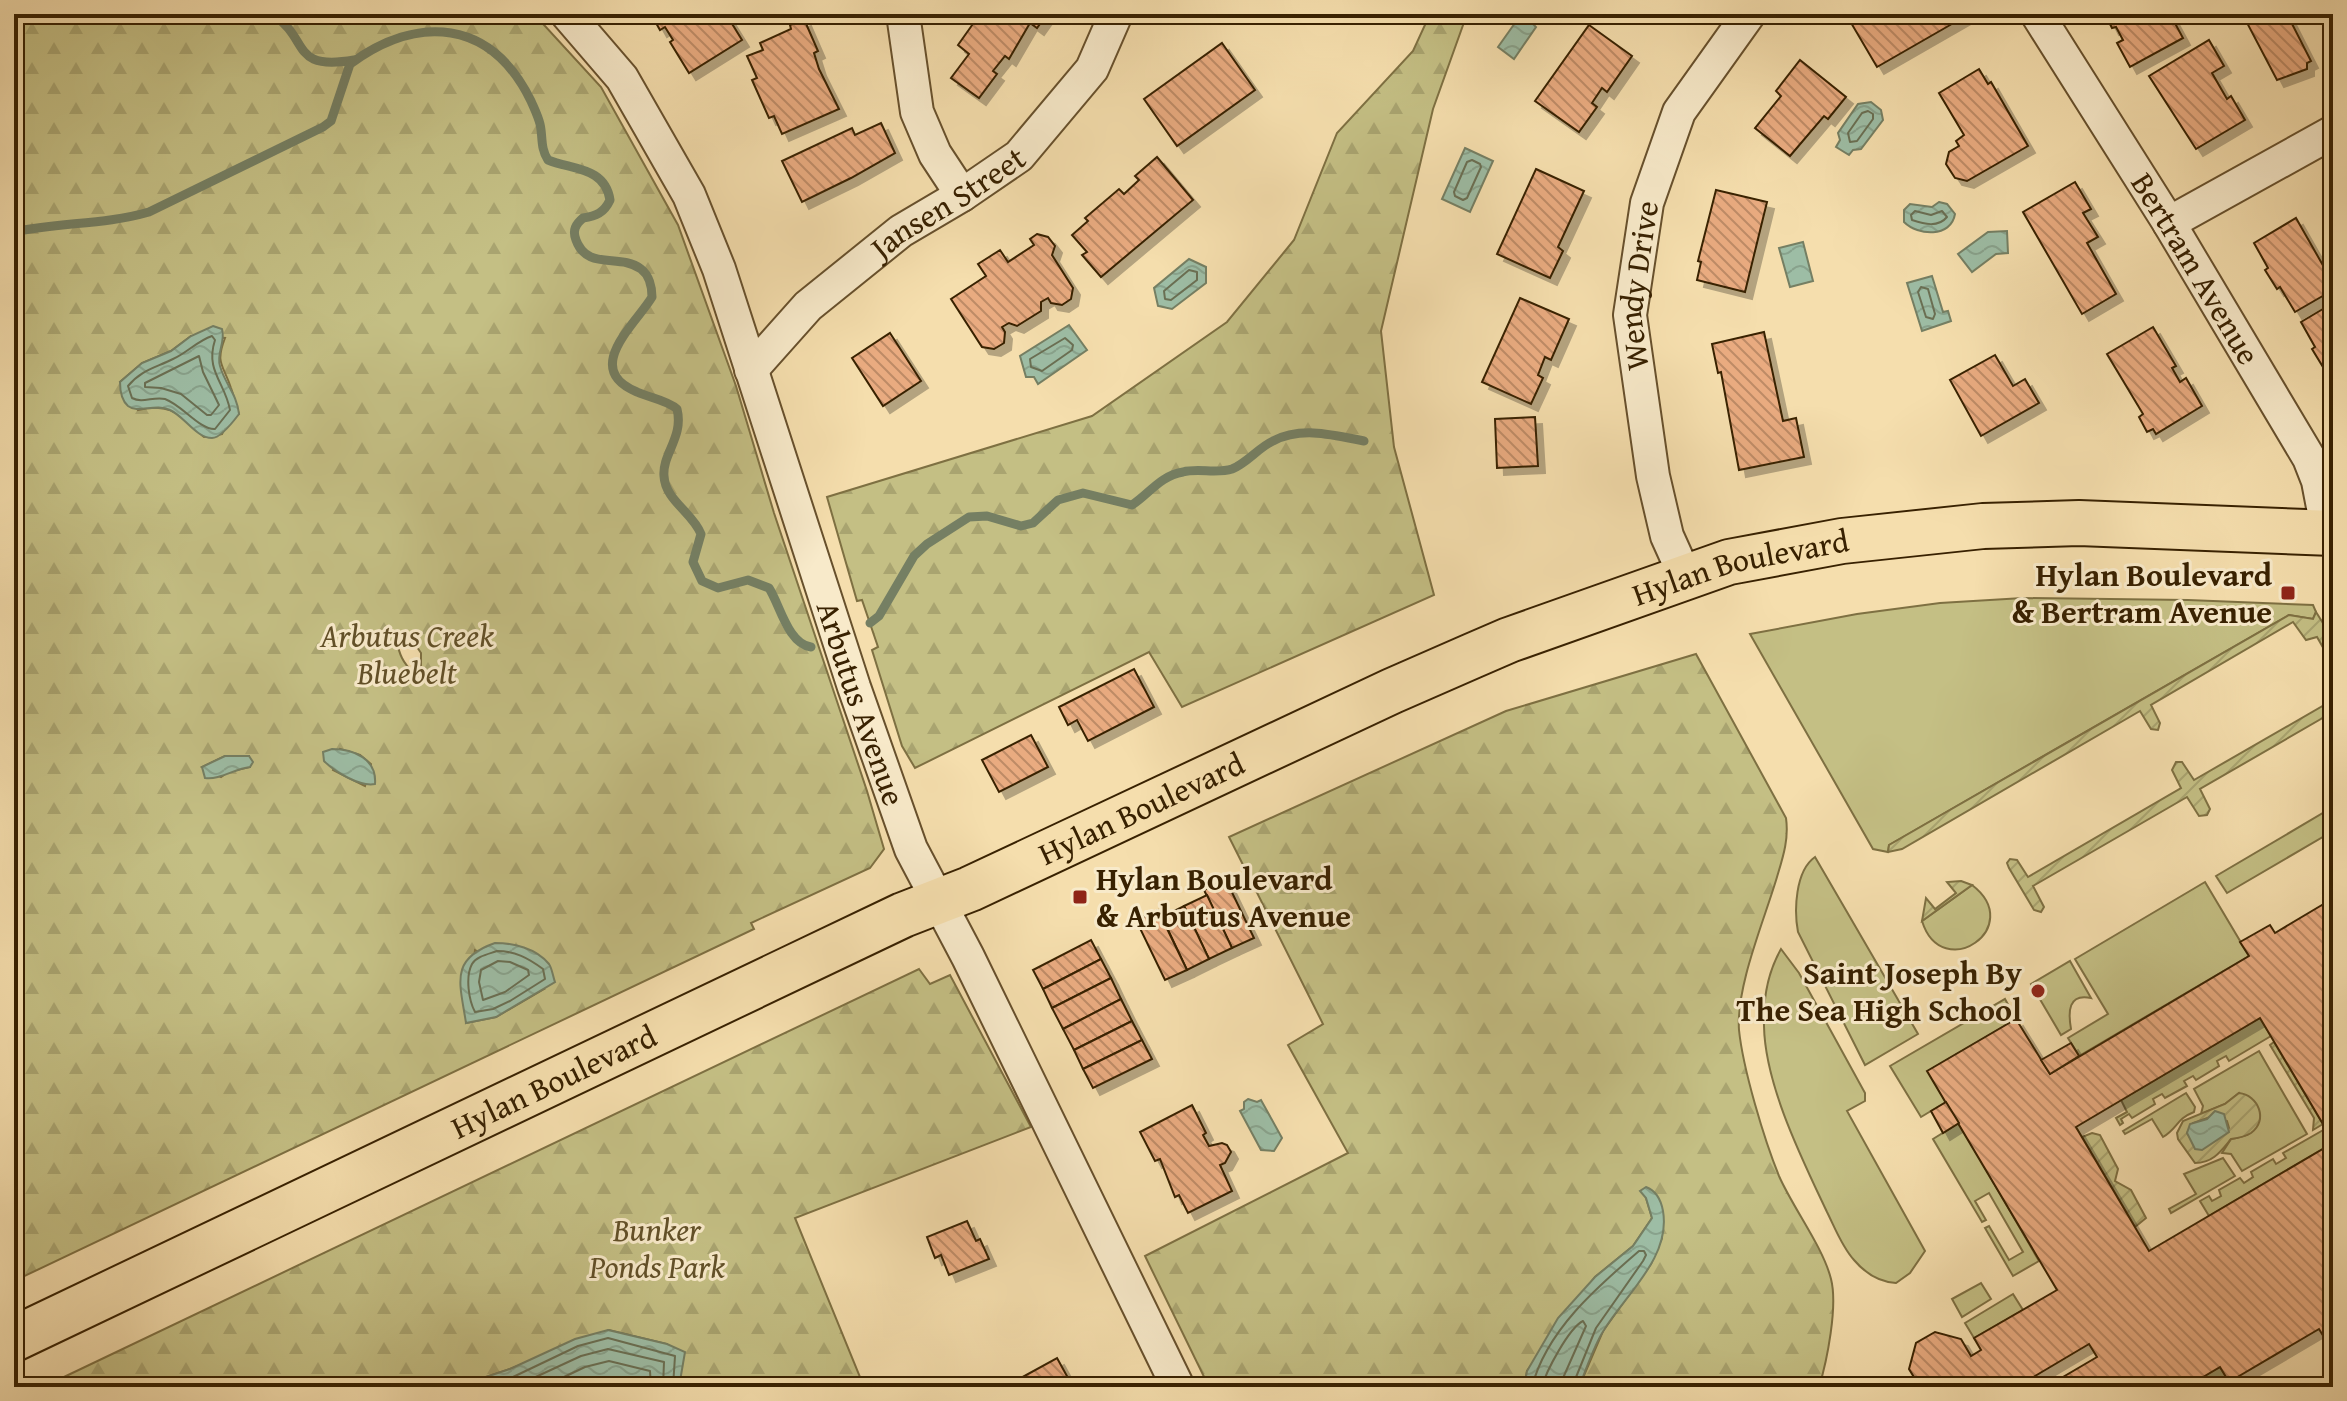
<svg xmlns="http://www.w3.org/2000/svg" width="2347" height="1401" font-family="'Gentium Book Plus',serif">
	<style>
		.green { fill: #c4bf84; stroke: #7e7042; stroke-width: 2 }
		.forest { fill: url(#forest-firs); stroke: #7e7042; stroke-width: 2; fill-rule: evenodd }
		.garden { fill: url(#garden-furrows); stroke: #7e7042; stroke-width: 2; fill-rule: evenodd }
		.water { fill: url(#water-waves); stroke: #757f63; stroke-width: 2 }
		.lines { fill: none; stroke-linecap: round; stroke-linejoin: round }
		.shore { stroke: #6a6f53; stroke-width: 2 }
		.stream { stroke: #757f63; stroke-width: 9 }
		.building { fill: url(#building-back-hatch); stroke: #382101; stroke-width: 2; filter: url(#shadow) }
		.street-casing { stroke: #67502c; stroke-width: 36 }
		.primary-casing { stroke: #382101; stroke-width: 48 }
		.street { stroke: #f8eaca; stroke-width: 32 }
		.primary { stroke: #f5dead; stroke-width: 44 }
		.poi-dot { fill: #8f2418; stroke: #f8eaca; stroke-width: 3 }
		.labels { text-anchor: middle; stroke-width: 6; stroke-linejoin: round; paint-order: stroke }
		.street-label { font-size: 32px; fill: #382101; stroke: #f8eaca }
		.poi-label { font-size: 32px; font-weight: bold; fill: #382101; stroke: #f8eaca; text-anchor: end }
		.park-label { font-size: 32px; font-style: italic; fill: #625028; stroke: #f8eaca }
	</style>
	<defs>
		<pattern id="forest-firs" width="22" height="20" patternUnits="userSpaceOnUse" patternTransform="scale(2)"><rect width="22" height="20" fill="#c4bf84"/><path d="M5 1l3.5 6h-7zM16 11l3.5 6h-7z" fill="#a9a470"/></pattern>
		<pattern id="garden-furrows" width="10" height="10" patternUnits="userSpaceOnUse" patternTransform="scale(2)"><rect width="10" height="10" fill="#c4bf84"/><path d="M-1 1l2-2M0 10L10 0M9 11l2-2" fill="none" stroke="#a9a470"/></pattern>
		<pattern id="water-waves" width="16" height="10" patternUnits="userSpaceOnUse" patternTransform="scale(2)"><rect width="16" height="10" fill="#9dbda5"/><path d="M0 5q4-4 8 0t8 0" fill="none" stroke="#88a28c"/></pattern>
		<pattern id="building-back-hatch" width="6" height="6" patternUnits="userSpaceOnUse" patternTransform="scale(2)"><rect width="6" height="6" fill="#e9ab80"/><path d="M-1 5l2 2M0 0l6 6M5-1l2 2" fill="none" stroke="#be8b66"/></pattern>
		<filter id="shadow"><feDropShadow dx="7" dy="7" stdDeviation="0" flood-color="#0004"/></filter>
	</defs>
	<rect width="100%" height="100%" fill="#f5dead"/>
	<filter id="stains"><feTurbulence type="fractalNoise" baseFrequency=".0025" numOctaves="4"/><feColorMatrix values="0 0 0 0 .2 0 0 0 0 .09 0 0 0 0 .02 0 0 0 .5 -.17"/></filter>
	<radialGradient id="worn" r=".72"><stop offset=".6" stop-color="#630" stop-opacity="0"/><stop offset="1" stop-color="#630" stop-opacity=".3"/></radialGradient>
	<g class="green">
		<path d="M2023,598l165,2 125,5 3,7 -3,7 -24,-4 -400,230 -1,7 -15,-3 -123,-215 107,-20 83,-11z"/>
		<path d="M2333,807v24l-106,62 -11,-17z"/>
		<path d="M1815,857l103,177 -53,31 -67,-133c-4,-21 -3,-61 17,-75z"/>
		<path d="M2205,882l44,74 -170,100 -11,-18 40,-24 -33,-55z"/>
		<path d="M1972,885c55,42 -30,100 -50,36z"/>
		<path d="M1781,949l18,24 66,120v8l-18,10 78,140 -15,22 -14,10c-16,-1 -31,-10 -42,-23 -12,-13 -19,-32 -27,-48 -25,-53 -62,-127 -63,-186 -1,-27 4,-54 17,-77z"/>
		<path d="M2070,961l21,37c-23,-5 -23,14 -20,31l-10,6 -30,-51z"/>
		<path d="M2005,999l11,20 -88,52 18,31 -25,15 -31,-51z"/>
		<path d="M2260,1018l11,18 -42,25 -3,-5 -9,5 2,5 -23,14 -3,-4 -9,5 3,5 -22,12 -3,-4 -9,5 2,5 -23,14 -3,-4 -8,5 2,4 -3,2 -4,-7 11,-6 -6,-12z"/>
		<path d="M2259,1051l48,83 -65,37 -11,-17 -9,-1 9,-14c13,-2 23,-5 28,-18l-20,-28 -14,11 -24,10 2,-8 -9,-17z"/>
		<path d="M2186,1093l9,14 -1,5c-18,7 -16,16 -31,25l-11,-18 -27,15 -2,-3z"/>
		<path d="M1959,1123l80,138 -26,15 -28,-48 4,-2 20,34 14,-8 -34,-59 -14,8 11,19 -4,2 -49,-83z"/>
		<path d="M2325,1129l8,14 -124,73 -9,-15 9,-5 3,5 9,-5 -2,-6 21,-12 4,5 9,-6 -2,-5 22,-13 3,5 10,-6 -3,-5z"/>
		<path d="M2223,1158l12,18 -64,37 -2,-4 27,-15 -12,-20z"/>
		<path d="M1981,1283l10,16 -29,18 -10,-18z"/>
		<path d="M2013,1294l10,16 -49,28 -9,-15z"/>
		<path d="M2220,1367l12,20h-46z"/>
	</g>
	<g class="forest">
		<path d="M14,14h520l67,73 77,138 58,161 38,127 93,278 17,58 -14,19 -119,55 3,6 -740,352zM191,336l34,2c-10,26 -2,26 6,50 3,8 5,17 8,26l-12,10 -5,10 -18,3c-25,-22 -32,-35 -66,-27l-18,-28 22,-19 29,-12zM402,637l9,1 10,15v17l-8,2c-10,-9 -14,-18 -16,-31zM340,749l20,6 11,9 -6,22 -32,-16zM225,756h24l1,11 -22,5 -7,5 -19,-10zM475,950l69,39 -48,28 -30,6z"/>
		<path d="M1430,14h37l-34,95 -52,222 13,116 40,148 -252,112 -33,-55 -234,116 -13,-22 -30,-96 6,-3 -16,-47 -5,1 -30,-104 265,-81 135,-94 67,-82 43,-107 76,-82z"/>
		<path d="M1696,654l90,164c3,21 -3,39 -9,59 -13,44 -41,109 -38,153 4,39 25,109 40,146 14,32 44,71 52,103 7,27 -4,82 -12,108h-240l24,-56 48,-67 11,-26 -16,-40 6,20 -19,28 -38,31 -68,94 -3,16h-315l-64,-131 203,-103 -60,-108 35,-21 -94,-187 277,-126z"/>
		<path d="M919,969l11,15 20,-9 81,152 -236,91 65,159 -16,10h-165l2,-3 -14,-40 -58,-14 -99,39 -54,18h-413z"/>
	</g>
	<g class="garden">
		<path d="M2316,612l17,27v26l-16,-28 -11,3 -13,-18 -142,83 9,18 -2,7 -7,-1 -11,-18 -238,138 -14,3 1,-7 400,-230 24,4z"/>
		<path d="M2333,700v12l-133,77 10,20 -3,6 -8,1 -12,-19 -154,89 11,21 -3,5 -7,-2 -25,-42 -2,-5 3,-4 7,1 11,17 153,-89 -9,-18 4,-8h6l12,18z"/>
		<path d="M1961,881l11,4 -50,36 4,-23 9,11 21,-16 -9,-11z"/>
		<path d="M2274,1042l49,82 -10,6 1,-12 -44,-73z"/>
		<path d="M2239,1093c19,2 30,27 12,40 -6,4 -13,5 -20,6 -10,12 -18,24 -36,24l-17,-24 -1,-6 6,-12 42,-17zM2210,1117l17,4 2,7 -27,21 -7,-4 -8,-12 6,-10z"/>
		<path d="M2092,1133l8,2 18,34 -3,12 16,9 15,28 -11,9 -53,-90z"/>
	</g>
	<g class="water">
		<path d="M1520,16l6,3 2,-3 8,4 -3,4 3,3 -22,32 -16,-12z"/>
		<path d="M1871,102l10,8 2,10 -22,29 -8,1 -4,5 -13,-8 4,-7 -2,-7 20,-29z"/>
		<path d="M1465,148l28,13 -23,51 -28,-13z"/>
		<path d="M1939,202l8,2 8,10c-4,24 -37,22 -51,8v-12l6,-6 22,3z"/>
		<path d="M2007,231l1,22 -12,1 -24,18 -14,-18 30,-22z"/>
		<path d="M1803,242l10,39 -23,6 -11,-39z"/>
		<path d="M1189,259l17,8v16l-34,26 -14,-3 -4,-18z"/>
		<path d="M1932,276l11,36 5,-1 3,10 -29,10 -15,-48z"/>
		<path d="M1069,325l18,25 -49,34 -4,-7h-8l-6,-21z"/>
		<path d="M213,326l9,3c4,13 -6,24 -2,37 5,18 17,28 19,48 -6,8 -18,24 -27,24 -16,0 -28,-22 -42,-28 -15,-7 -32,4 -42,-4 -7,-6 -8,-15 -8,-24l22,-19 29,-12 20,-15z"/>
		<path d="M332,749c22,0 45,10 43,35 -15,3 -40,-12 -51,-23l-1,-9z"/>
		<path d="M225,756h24l4,6 -3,5c-16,2 -30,13 -45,11l-3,-11z"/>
		<path d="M495,943c18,0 41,5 54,21 3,4 4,13 6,18l-59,35 -30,6c-6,-40 -17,-64 29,-80z"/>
		<path d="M1248,1099l9,3 4,-2 21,38 -8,13 -13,-1 -21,-39 4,-2v-7z"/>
		<path d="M2215,1111l9,3 5,18 -27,18 -7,-1 -8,-16 3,-9 17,-5z"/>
		<path d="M1646,1187c11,4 15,13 17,24 8,46 -37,83 -59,119 -11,17 -17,38 -25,57h-55l3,-16 31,-53 37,-41 38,-31 19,-28 -6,-20 -6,-7z"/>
		<path d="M608,1330l59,14 18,8 -6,35h-223l54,-18 65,-30z"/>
	</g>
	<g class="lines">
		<g class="shore">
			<path d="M1868,111l5,3v5l-16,22 -7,1 -2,-9 14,-20z"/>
			<path d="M1472,160l8,4 1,3 -14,31 -4,2 -8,-4 -1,-4 13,-30z"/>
			<path d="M1915,211l16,4 11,-4 5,6c-9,11 -23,7 -35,3l-1,-5z"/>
			<path d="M1189,270l8,2v8l-26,20 -6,-1 -1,-8z"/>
			<path d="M1921,287l7,2 7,25 -2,5 -7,-2 -8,-25z"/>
			<path d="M212,336l3,4c-10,31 10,42 15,70l-15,19c-15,1 -33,-24 -50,-30 -12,-3 -22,5 -33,-1l-4,-12c13,-16 27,-18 45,-27 14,-6 24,-18 39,-23z"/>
			<path d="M1065,338l8,7 -1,5 -30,21 -11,-4 -1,-8z"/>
			<path d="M199,356l4,16 16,33 -8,10h-4l-26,-21 -20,-6 -16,-1v-4z"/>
			<path d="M497,951c18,0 31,7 46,18l2,10 -35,22 -17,8 -18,3c-6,-11 -10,-35 -3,-48 5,-8 17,-10 25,-13z"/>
			<path d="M498,961l12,1 18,8 1,5 -24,17 -22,8 -4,-18 2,-12z"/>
			<path d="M482,1387l31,-10 65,-31 30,-8 67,18 -2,31"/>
			<path d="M514,1387l67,-31 27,-7 56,13 -1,25"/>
			<path d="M543,1387l42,-20 24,-6 41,10 1,16"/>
			<path d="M1532,1387c14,-56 65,-100 107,-136h5l2,4 -3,6 -47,67 -24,59"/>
			<path d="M1542,1387c4,-16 27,-59 41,-66l3,5 -23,52 -1,9"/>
		</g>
		<g class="stream">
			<path d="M272,14c39,25 17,57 82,46"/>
			<path d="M14,232c45,-10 90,-7 135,-20l174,-85 8,-6 19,-57c68,-50 141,-45 181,37 3,7 7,15 9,23 3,12 0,24 8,36 25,10 57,7 62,40 -6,13 -14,16 -27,18 -7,6 -11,12 -7,22 11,31 44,13 65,29 8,6 11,18 11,28 -16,27 -71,72 -15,95 13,6 30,8 40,17 7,28 -15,45 -13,67 1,24 29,37 37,58l-8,28 9,19 16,7 30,-8 21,8c11,17 19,56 42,59"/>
			<path d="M870,623l9,-7 35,-60 13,-12 42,-27 18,-1 34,10 12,-3 25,-23 25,-7 49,12c18,-12 28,-29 51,-33 15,-4 34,2 49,-3 15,-6 26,-21 41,-28 28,-15 61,-6 91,0"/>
		</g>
	</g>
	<g class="building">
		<path d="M651,14h75l16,26 -53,33 -19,-31 3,-2 -8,-13 -5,3z"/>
		<path d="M980,14h67l-10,14 -7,-5 -21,36 -4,-3 -12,15 4,3 -18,24 -28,-20 18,-24 -11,-9z"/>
		<path d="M1851,14h111l2,3 -87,50 -30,-51z"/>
		<path d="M2105,14h65l13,24 -53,29 -13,-24 6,-3 -7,-13 -4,1z"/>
		<path d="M2254,14h33l24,47 -4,2v6l-30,11 -32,-61z"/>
		<path d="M2320,14h13v24z"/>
		<path d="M804,19l14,32 -4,2 5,16 20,40 -57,25 -8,-18 -5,2 -17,-38 5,-2 -10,-22 16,-6 -3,-7 31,-14 -1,-4z"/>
		<path d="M1589,25l43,31 -25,36 -5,-4 -10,15 5,4 -18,25 -44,-31z"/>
		<path d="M2209,40l15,26 -12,7 15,26 4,-3 14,24 -49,29 -47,-73z"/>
		<path d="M1222,43l33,47 -78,56 -33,-47z"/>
		<path d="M1800,60l46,37 -18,22 -4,-3 -34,40 -35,-28 26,-32 -5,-5z"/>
		<path d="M1979,69l9,15 3,-2 37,64 -61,35 -12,-3 -9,-14 3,-12 10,-6 -3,-5 8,-6 -25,-42z"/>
		<path d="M881,123l14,30 -44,25 -49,24 -20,-41 70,-33 3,7z"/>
		<path d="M1157,157l36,43 -92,77 -19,-22 5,-3 -15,-17 16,-14 -3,-3 34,-29 5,5 15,-14 -4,-4z"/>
		<path d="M1536,169l48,22 -26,56 5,4 -13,27 -53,-24z"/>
		<path d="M2075,182l16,27 -8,4 15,24 -11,6 29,51 -34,20 -59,-102z"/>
		<path d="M1716,190l51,12 -22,90 -48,-12 4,-18 -3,-1z"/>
		<path d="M2296,218l37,65v7l-38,22 -15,-25 -3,2 -12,-19 3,-2 -14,-25z"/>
		<path d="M1037,234l11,3 7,9 -3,9 21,33 -2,11 -9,6 -11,-2 -3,-5 -7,4v9l-24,15 -8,-3 -7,4 3,5 -1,11 -10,6 -12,-2 -31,-48 35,-23 -8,-12 22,-14 8,12 26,-17 -4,-6z"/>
		<path d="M1520,298l49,21 -18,41 -6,-3 -7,18 5,3 -12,26 -49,-22z"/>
		<path d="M2333,303v74l-7,-11 -3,1 -11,-18 3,-2 -14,-25z"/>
		<path d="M2153,327l23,39 -4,2 8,14 6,-4 16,28 -46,28 -3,-5 -6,3 -8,-15 4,-3 -36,-60z"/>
		<path d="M1764,332l19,89 13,-3 8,39 -65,13 -18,-98 -3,1 -6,-29z"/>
		<path d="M890,333l31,48 -38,25 -31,-48z"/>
		<path d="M1995,355l18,31 12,-7 14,24 -58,33 -31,-56z"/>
		<path d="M1535,417l3,49 -41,2 -2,-49z"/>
		<path d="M1134,669l20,38 -66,34 -11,-21 -9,5 -9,-18z"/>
		<path d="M1031,735l17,32 -49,25 -17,-32z"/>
		<path d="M1226,880l28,58 -22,10 -28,-58z"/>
		<path d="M2333,889v252l-73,-123 -184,109 73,124 184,-108v209l-14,-23 -90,53 -9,-15 -34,20h-140l51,-30 -8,-13 -59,35 5,8h-115l-11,-18 7,-26 19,-11 26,7 10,17 10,-6 -7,-12 83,-48 -130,-219 89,-52 34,55 199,-118 -9,-14 30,-17 5,8 57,-34 -4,-7z"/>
		<path d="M1207,895l25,53 -23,11 -25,-53z"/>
		<path d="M1184,906l25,53 -22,11 -25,-53z"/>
		<path d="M1158,910l29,60 -22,10 -29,-60z"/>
		<path d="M1091,940l10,19 -58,30 -10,-19z"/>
		<path d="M1101,959l10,19 -59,30 -9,-19z"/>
		<path d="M1111,978l10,21 -58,30 -11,-21z"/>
		<path d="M1121,999l11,22 -58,29 -11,-21z"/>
		<path d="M1132,1021l10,19 -59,29 -9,-19z"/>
		<path d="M1142,1040l10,19 -59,29 -10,-19z"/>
		<path d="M2071,1043l8,13 -29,18 -9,-14z"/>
		<path d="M1946,1102l13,21 -16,10 -12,-22z"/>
		<path d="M1192,1105l14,28 -3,2 6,11 13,-3 5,2 4,7 -6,11 -5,2 12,26 -44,22 -9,-18 -4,2 -15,-38 -5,2 -15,-29z"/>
		<path d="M967,1221l9,20 4,-2 9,20 -40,16 -8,-20 -6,3 -8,-21z"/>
		<path d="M1057,1358l16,29h-63l-2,-2z"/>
	</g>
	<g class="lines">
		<defs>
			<g id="street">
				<path id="s1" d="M567,14l55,64 67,117 30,74 135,418 57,162 57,108 210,430"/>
				<path d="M903,14l14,98 18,42 27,41"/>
				<path id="s2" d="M2037,14l132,209 140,235 9,23 10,52"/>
				<path d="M2169,223l164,-91"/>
				<path id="s3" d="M751,370l57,-64 93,-75 61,-36 57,-39 73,-87 24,-55"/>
				<path id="s4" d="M1685,576l-18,-40 -14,-60 -23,-161 17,-112 32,-91 70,-98"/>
			</g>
			<g id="primary">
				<path id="s5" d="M14,1339l889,-424 67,-26 422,-198 80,-35 37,-16 220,-78 113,-21 141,-15 96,-3 254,10"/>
			</g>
		</defs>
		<use href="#street" class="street-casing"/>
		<use href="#primary" class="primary-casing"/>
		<use href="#street" class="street"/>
		<use href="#primary" class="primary"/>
	</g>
	<g class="poi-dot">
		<rect x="2280" y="585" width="16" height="16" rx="4"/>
		<rect x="1072" y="889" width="16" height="16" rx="4"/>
		<circle cx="2038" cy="991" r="8"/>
	</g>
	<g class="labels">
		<g class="street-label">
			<text dy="11" stroke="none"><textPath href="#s3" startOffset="260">Jansen Street</textPath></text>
			<text dy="11" stroke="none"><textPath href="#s2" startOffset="300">Bertram Avenue</textPath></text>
			<text dy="11" stroke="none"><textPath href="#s4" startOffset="298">Wendy Drive</textPath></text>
			<text dy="11" stroke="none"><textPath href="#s5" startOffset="1894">Hylan Boulevard</textPath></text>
			<text dy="11" stroke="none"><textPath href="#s1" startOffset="756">Arbutus Avenue</textPath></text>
			<text dy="11" stroke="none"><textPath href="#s5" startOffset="1246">Hylan Boulevard</textPath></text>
			<text dy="11" stroke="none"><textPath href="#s5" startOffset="598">Hylan Boulevard</textPath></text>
		</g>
		<g class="poi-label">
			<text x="2272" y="586">Hylan Boulevard<tspan x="2272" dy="37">&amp; Bertram Avenue</tspan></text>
			<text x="1096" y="890" text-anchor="start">Hylan Boulevard<tspan x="1096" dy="37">&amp; Arbutus Avenue</tspan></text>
			<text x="2022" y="984">Saint Joseph By<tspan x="2022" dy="37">The Sea High School</tspan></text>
		</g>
		<g class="park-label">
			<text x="407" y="647">Arbutus Creek<tspan x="407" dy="37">Bluebelt</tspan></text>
			<text x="657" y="1241">Bunker<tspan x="657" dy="37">Ponds Park</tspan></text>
		</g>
	</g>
	<rect width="2347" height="1401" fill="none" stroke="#f5dead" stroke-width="48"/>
	<rect x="16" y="16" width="2315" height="1369" fill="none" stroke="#382101" stroke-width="4"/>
	<rect x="24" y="24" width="2299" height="1353" fill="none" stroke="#382101" stroke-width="2"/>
	<rect width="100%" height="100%" filter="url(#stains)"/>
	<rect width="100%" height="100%" fill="url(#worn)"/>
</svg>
